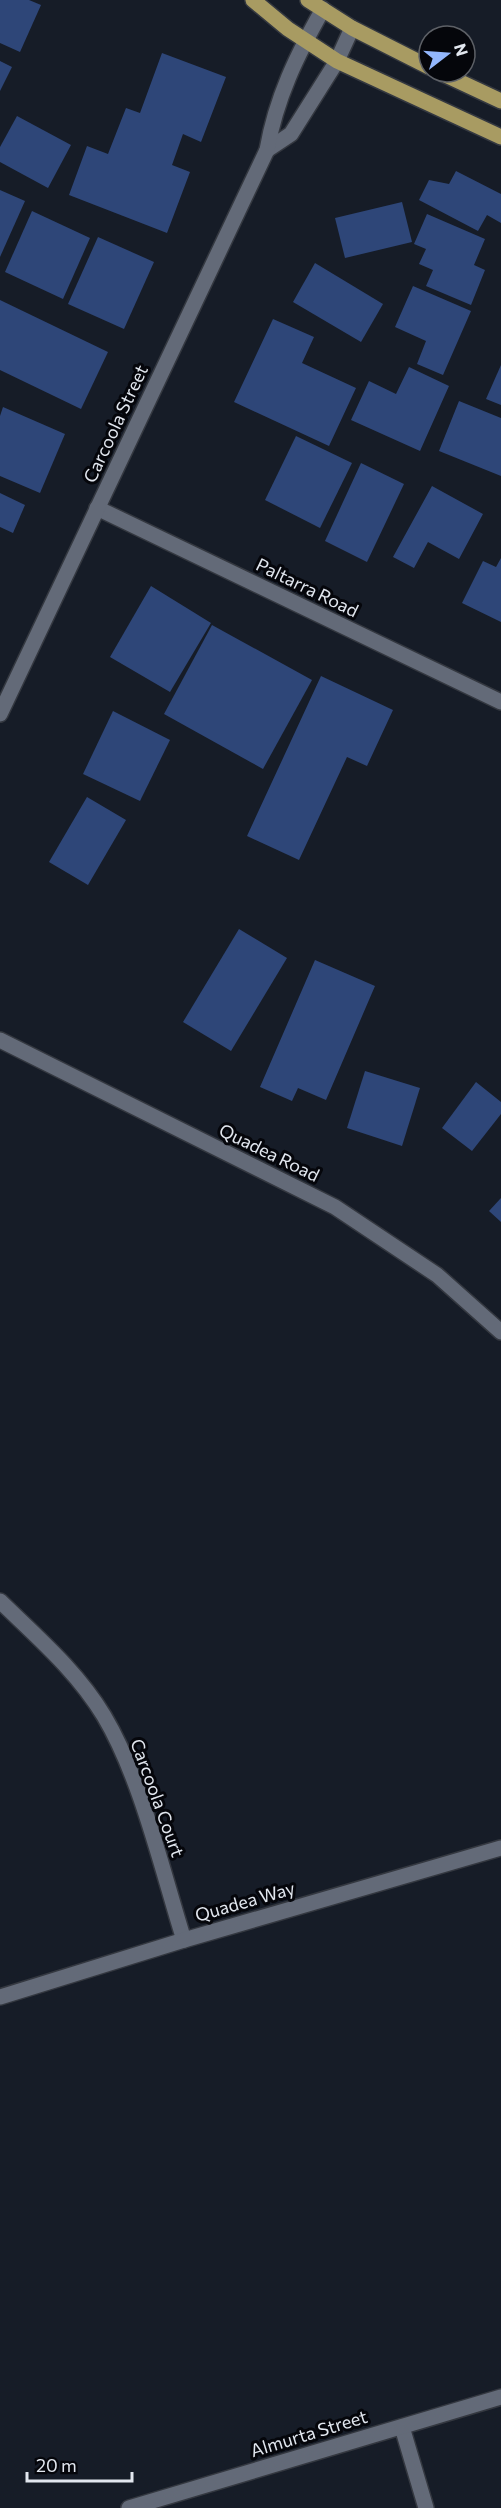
<svg xmlns="http://www.w3.org/2000/svg" width="501" height="2508" font-family="Commissioner,sans-serif">
	<style>
		.building { fill: #2e4678 }
		.lines { fill: none; stroke-linecap: round; stroke-linejoin: round }
		.minor-casing { stroke: #343840; stroke-width: 18 }
		.major-casing { stroke: #343840; stroke-width: 18 }
		.minor { stroke: #636a78; stroke-width: 15 }
		.major { stroke: #a89b62; stroke-width: 15 }
		.labels { text-anchor: middle; stroke-width: 6; stroke-linejoin: round; paint-order: stroke }
		.street-label { font-size: 18px; fill: #e2e7ef; stroke: #05060b }
	</style>
	<rect width="100%" height="100%" fill="#161c27"/>
	<g class="building">
		<path d="M0,0h29l12,5 -21,47 -20,-9z"/>
		<path d="M162,53l64,24 -25,65 -18,-8 -11,31 18,7 -23,61 -98,-38 18,-49 21,8 18,-46 14,5z"/>
		<path d="M0,61l12,6 -12,24z"/>
		<path d="M17,116l54,29 -23,43 -48,-26v-15z"/>
		<path d="M456,171l45,23v29l-14,-8 -9,16 -59,-31 10,-20 20,4z"/>
		<path d="M0,190l25,11 -25,56z"/>
		<path d="M402,202l10,40 -67,16 -10,-40z"/>
		<path d="M32,211l58,27 -27,61 -58,-27z"/>
		<path d="M427,214l58,25 -11,26 11,5 -14,35 -45,-19 7,-16 -14,-6 7,-15 -12,-5z"/>
		<path d="M98,237l56,25 -30,67 -56,-25z"/>
		<path d="M315,263l68,41 -22,38 -68,-40z"/>
		<path d="M413,286l58,25 -28,64 -26,-11 9,-23 -31,-14z"/>
		<path d="M0,300l108,52 -27,57 -81,-39z"/>
		<path d="M273,319l41,18 -12,26 54,25 -27,58 -95,-44z"/>
		<path d="M501,365v40l-15,-6z"/>
		<path d="M409,367l40,19 -29,65 -69,-31 18,-39 27,13z"/>
		<path d="M459,401l42,17v58l-62,-25z"/>
		<path d="M3,407l62,27 -25,59 -40,-17v-60z"/>
		<path d="M296,436l56,27 -32,65 -55,-28z"/>
		<path d="M361,463l43,21 -37,78 -42,-21z"/>
		<path d="M432,486l51,28 -24,45 -31,-17 -14,26 -21,-11z"/>
		<path d="M0,493l25,12 -12,28 -13,-6z"/>
		<path d="M501,558v64l-39,-19 21,-42 13,6z"/>
		<path d="M151,586l60,37 -41,69 -60,-35z"/>
		<path d="M212,625l100,55 -49,89 -99,-55z"/>
		<path d="M321,676l72,34 -26,56 -20,-9 -48,103 -52,-24z"/>
		<path d="M113,711l57,29 -30,61 -57,-27z"/>
		<path d="M87,797l39,23 -38,65 -39,-23z"/>
		<path d="M239,929l48,29 -56,93 -48,-29z"/>
		<path d="M315,960l60,26 -49,114 -28,-12 -6,13 -32,-14z"/>
		<path d="M365,1071l55,17 -18,58 -55,-18z"/>
		<path d="M476,1082l25,20v12l-29,37 -30,-23z"/>
		<path d="M501,1198v24l-12,-11z"/>
	</g>
	<g class="lines">
		<defs>
			<g id="minor">
				<path d="M267,150l24,-16 46,-73 15,-33"/>
				<path d="M97,508l404,194"/>
				<path d="M0,714l267,-564c9,-52 30,-95 56,-141"/>
				<path d="M0,1040l335,167 102,68 64,57"/>
				<path d="M0,1601c37,36 77,70 104,115 37,62 58,154 80,224"/>
				<path d="M0,1997l184,-57 317,-92"/>
				<path d="M402,2427l24,81"/>
				<path d="M129,2508l372,-111"/>
			</g>
			<g id="major">
				<path d="M253,0l35,29 49,32 164,76"/>
				<path d="M308,0l44,28 77,39"/>
				<path d="M439,72l62,29"/>
			</g>
		</defs>
		<use href="#minor" class="minor-casing"/>
		<use href="#major" class="major-casing"/>
		<use href="#minor" class="minor"/>
		<use href="#major" class="major"/>
	</g>
	<g class="labels">
		<g class="street-label">
			<text transform="translate(116 424) rotate(-65)" y="6">Carcoola Street</text>
			<text transform="translate(307 588) rotate(26)" y="6">Paltarra Road</text>
			<text transform="translate(269 1153) rotate(26)" y="6">Quadea Road</text>
			<text transform="translate(157 1798) rotate(70)" y="6">Carcoola Court</text>
			<text transform="translate(245 1902) rotate(-16)" y="6">Quadea Way</text>
			<text transform="translate(309 2434) rotate(-17)" y="6">Almurta Street</text>
		</g>
	</g>
	<g transform="translate(447 54) rotate(73)"><circle r="28" fill="#05060b" stroke="#5d6066" stroke-width="1.5"/>
	<path d="M0-4.5L10 22L0 15L-10 22Z" fill="#93b7fd"/>
	<text y="-9" font-size="16" font-weight="bold" text-anchor="middle" fill="#e2e7ef">N</text>
	</g>
	<path d="M27 2472v9h105v-9" fill="none" stroke="#e2e7ef" stroke-width="3"/>
	<text x="36" y="2472" font-size="18" fill="#e2e7ef" stroke="#05060b" stroke-width="4.5" paint-order="stroke">20 m</text>
</svg>
